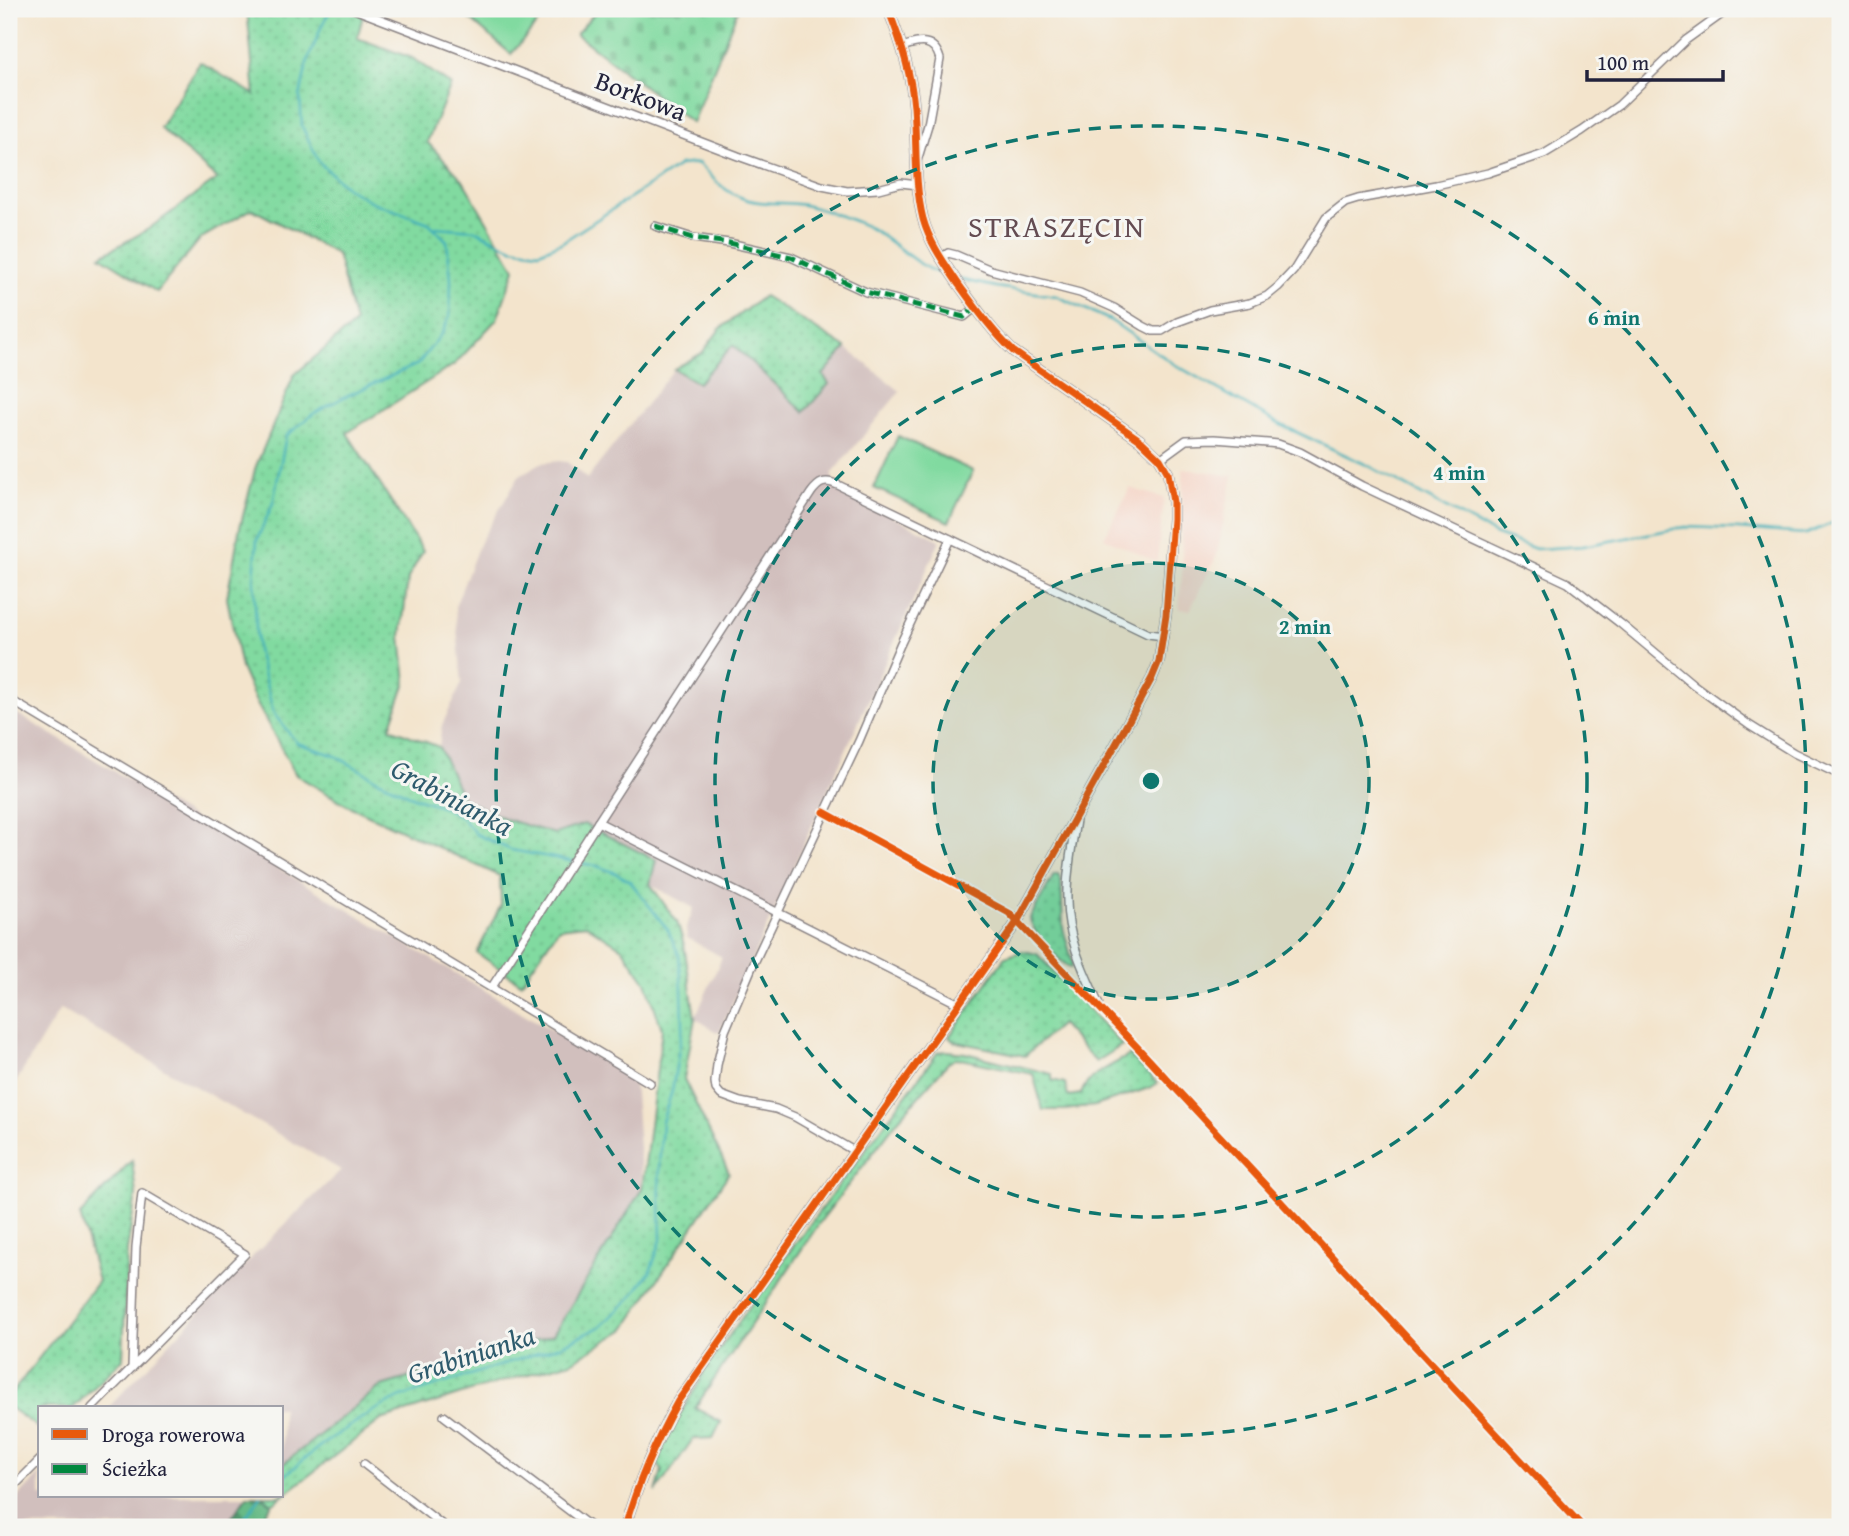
<svg xmlns="http://www.w3.org/2000/svg" width="1849" height="1536" font-family="'Gentium Book Plus',serif">
	<style>
		.built { fill: #f5d2c3 }
		.industrial { fill: #d1bfbd }
		.grass { fill: url(#grass-dots); stroke: #527e6e; stroke-width: 2 }
		.forest { fill: url(#forest-firs); stroke: #456e60; stroke-width: 2 }
		.cemetery { fill: url(#cemetery-stones); stroke: #527e6e; stroke-width: 2 }
		.pitch { fill: #81daa0; stroke: #527e6e; stroke-width: 2 }
		.lines { fill: none; stroke-linecap: round; stroke-linejoin: round }
		.stream { stroke: #40b0b9; stroke-width: 2.5 }
		.minor-casing { stroke: #8a8384; stroke-width: 10 }
		.tertiary-casing { stroke: #8a8384; stroke-width: 12 }
		.minor { stroke: #fff; stroke-width: 7 }
		.tertiary { stroke: #fff; stroke-width: 9 }
		.quiet { stroke: #00873e; stroke-width: 5; stroke-dasharray: 10 5; stroke-linecap: butt }
		.cycleway-casing { stroke: #f6f6f2; stroke-width: 11 }
		.cycleway { stroke: #e8590c; stroke-width: 7 }
		.ring { fill: none; stroke: #0f766e; stroke-width: 3.5; stroke-dasharray: 12 9 }
		.labels { text-anchor: middle; stroke-width: 6; stroke-linejoin: round; paint-order: stroke }
		.street-label { font-size: 26px; fill: #22223b; stroke: #f6f6f2 }
		.water-label { font-size: 28px; font-style: italic; fill: #2e5b6d; stroke: #f6f6f2 }
		.quarter-label { font-size: 30px; letter-spacing: 2px; fill: #644c52; stroke: #f6f6f2 }
		.centre { fill: #0f766e; stroke: #f6f6f2; stroke-width: 3.5 }
		.ring-label { font-size: 21px; text-anchor: middle; font-weight: bold; fill: #0f766e; stroke: #f6f6f2; stroke-width: 6; stroke-linejoin: round; paint-order: stroke }
	</style>
	<defs>
		<pattern id="grass-dots" width="8" height="8" patternUnits="userSpaceOnUse" patternTransform="scale(1.75)"><rect width="8" height="8" fill="#81daa0"/><path d="M2 2h.1M6 6h.1" fill="none" stroke="#6fbb8b" stroke-width="1.8" stroke-linecap="round"/></pattern>
		<pattern id="forest-firs" width="22" height="20" patternUnits="userSpaceOnUse" patternTransform="scale(1.75)"><rect width="22" height="20" fill="#68ba86"/><path d="M5 1l3.5 6h-7zM16 11l3.5 6h-7z" fill="#55976f"/></pattern>
		<pattern id="cemetery-stones" width="16" height="16" patternUnits="userSpaceOnUse" patternTransform="scale(1.75)"><rect width="16" height="16" fill="#81daa0"/><path d="M2 7V4a2 2 0 0 1 4 0v3zM10 15v-3a2 2 0 0 1 4 0v3z" fill="#6fbb8b"/></pattern>
	</defs>
	<rect width="100%" height="100%" fill="#f6f6f2"/>
	<filter id="ink" filterUnits="userSpaceOnUse"><feTurbulence type="fractalNoise" baseFrequency=".0143" numOctaves="2"/><feDisplacementMap in="SourceGraphic" scale="14" xChannelSelector="R" yChannelSelector="G"/><feConvolveMatrix kernelMatrix="1 2 1 2 8 2 1 2 1" color-interpolation-filters="sRGB"/></filter>
	<filter id="wash" filterUnits="userSpaceOnUse"><feTurbulence type="fractalNoise" baseFrequency=".00686" numOctaves="4" result="noise"/><feDisplacementMap in="SourceGraphic" scale="28" xChannelSelector="R" yChannelSelector="G"/><feGaussianBlur stdDeviation="1.57" result="paint"/><feColorMatrix in="noise" values="0 0 0 0 0 0 0 0 0 0 0 0 0 0 0 0 0 1.4 0 .05"/><feComposite in="paint" operator="in"/></filter>
	<g filter="url(#wash)">
		<rect width="100%" height="100%" fill="#f3e4cc"/>
		<g class="built">
			<path d="M1183,468l50,8 -17,81 -26,53 -11,-1 4,-47 -2,-24z"/>
			<path d="M1130,488l34,10 -7,64 -53,-24z"/>
		</g>
		<g class="industrial">
			<path d="M733,344l71,68 19,-37 23,-27 54,43 -68,83 1,13 107,53 -221,493 -24,-15 27,-61 -35,-19 -1,-11 8,-19 -45,-24 -65,-60 -29,11 -50,-16 -43,-20 -23,-52 3,-22 20,-42 -7,-76 25,-65 40,-67 21,-12 18,-2 8,1 20,17 87,-110 24,14z"/>
			<path d="M9,709l625,370 8,110 -89,146 -172,51 -99,79v-57h-174l149,-156 84,-82 -281,-161 -47,78 -4,-3z"/>
			<path d="M40,1475v21h207l-22,31h-216v-21z"/>
		</g>
		<g class="grass">
			<path d="M247,9h118l-8,29 55,20 39,27 -24,57 35,37 53,90 -18,50 -42,45 -108,69 76,118 -15,27 -7,58 5,46 -16,46 49,19 24,52 42,20 50,15 29,-10 72,36 -6,24 27,38 7,23 11,73 -11,61 45,94 -105,157 -53,32 -91,26 -99,32 -109,84 -9,-8h19v-31l99,-79 172,-51 89,-146 20,-160 -16,-47 -24,-34 -36,-23 -27,3 -38,55 -44,-30 24,-48 -1,-29 -153,-71 -51,-30 -40,-73 -15,-34 -14,-70 12,-67 17,-65 38,-91 61,-52 -18,-69 -85,-45 -52,30 -43,53 -57,-36 47,-26 70,-51 -57,-51 40,-66 55,33z"/>
			<path d="M764,296l82,52 -23,27 6,9 -25,28 -71,-67 -35,38 -24,-14 28,-16 18,-24z"/>
			<path d="M1054,875h4l3,5 2,48 10,36 -2,4c-12,-6 -40,-37 -41,-50z"/>
			<path d="M1023,951l14,3 85,91 -26,17 -35,-38 -36,32 -72,-15 -4,-4 56,-80z"/>
			<path d="M947,1051l18,2 87,21v6l13,3 3,13 13,-2c6,-19 32,-29 49,-39l27,28 -8,5 -54,18 -30,4h-22l-10,-36 -77,-16 -9,6 -48,55 -79,103 -125,186 26,14 -8,16 -20,1 -37,53 6,-22 -6,-8 1,-4 21,-41 23,-37 -2,-2 87,-122 152,-204z"/>
			<path d="M132,1160l4,35 -9,55 -4,109 -50,49h-33v21l-31,-22v-10l89,-116 -18,-66z"/>
		</g>
		<path class="forest" d="M247,1496h16l9,8 -15,23h-32z"/>
		<path class="cemetery" d="M598,9h140l-46,114 -116,-89z"/>
		<g class="pitch">
			<path d="M458,9h92l-39,45z"/>
			<path d="M898,436l75,35 -24,51 -75,-34z"/>
		</g>
		<g class="lines">
			<g class="stream">
				<path d="M436,227l38,3 38,18 27,4 22,-9 119,-78 18,-2c12,12 25,28 42,34 20,9 43,4 64,8 15,3 47,14 62,21 29,14 50,43 82,50"/>
				<path d="M958,279l38,8 60,9 54,24 64,44 105,60 90,42 125,68 42,15 47,-3 102,-19 54,2 67,5 34,-14"/>
				<path d="M282,1478l38,-32 51,-34 30,-15 159,-51 40,-19 30,-28 20,-27 11,-32 -2,-72 3,-46 10,-31 11,-66 -1,-35 -3,-35 -11,-25 -38,-49 -14,-8 -19,-7 -86,-16 -35,-16 -15,-17 -20,-11 -25,-8 -40,-19 -40,-23 -39,-13 -23,-29 -17,-64 -3,-72 3,-38 16,-37 13,-67 27,-22 31,-17 74,-33 25,-32 7,-17 1,-36 -4,-38 -18,-18 -57,-21 -26,-15 -27,-25 -17,-36 -2,-29 7,-34 15,-38 9,-16"/>
				<path d="M238,1527l23,-31"/>
			</g>
		</g>
	</g>
	<g filter="url(#ink)">
		<g class="lines">
			<defs>
				<g id="minor">
					<path d="M354,9l384,147 84,30 25,5 31,-2 23,-6 17,2"/>
					<path d="M903,47c16,-6 31,-9 37,12l-12,66 -11,36"/>
					<path d="M655,226l38,12 36,5 62,14 75,35 98,25 11,-9"/>
					<path d="M941,258l7,-5 8,2 35,15 89,23 34,15 29,18 10,5h9l15,-9 33,-12 40,-7 17,-7 11,-9 16,-17 32,-52 19,-15 13,-4 78,-14 52,-12 56,-19 38,-23 37,-26 67,-65 43,-31"/>
					<path d="M1160,459l26,-19 28,-1 54,4 10,1 22,8 62,34 206,97 53,41 73,61 55,40 45,28 46,22"/>
					<path d="M9,699l641,384"/>
					<path d="M824,812l185,101 129,135 445,479"/>
					<path d="M1076,820c-4,27 -10,54 -9,81 0,37 17,71 32,104"/>
					<path d="M598,822l213,-329c8,-11 14,-14 27,-8l310,149 16,2"/>
					<path d="M492,987l106,-165 361,182"/>
					<path d="M854,1151l-59,-34 -19,-8 -36,-7 -19,-7 -5,-6 -1,-7 2,-17 8,-34 27,-64 107,-226 41,-96 50,-106"/>
					<path d="M92,1408l153,-154 -103,-61 -6,54 -4,121"/>
					<path d="M444,1416l147,111"/>
					<path d="M364,1464l81,63"/>
					<path d="M9,1491l31,-31"/>
				</g>
				<path id="tertiary" d="M625,1527c13,-45 30,-85 53,-126l339,-479 104,-187 31,-57 7,-17 7,-46 7,-96v-17l-5,-29 -8,-14 -20,-19 -127,-89c-21,-20 -37,-43 -54,-66 -14,-21 -29,-41 -36,-66 -9,-36 -6,-75 -9,-112 -3,-35 -13,-66 -26,-98"/>
			</defs>
			<use href="#minor" class="minor-casing"/>
			<use href="#tertiary" class="tertiary-casing"/>
			<use href="#minor" class="minor"/>
			<use href="#tertiary" class="tertiary"/>
			<path class="quiet" d="M655,226l38,12 36,5 62,14 75,35 98,25 11,-9"/>
			<defs>
				<g id="cycleway">
					<path d="M824,812l185,101 129,135 445,479"/>
					<path d="M625,1527c13,-45 30,-85 53,-126l339,-479 104,-187 31,-57 7,-17 7,-46 7,-96v-17l-5,-29 -8,-14 -20,-19 -127,-89c-21,-20 -37,-43 -54,-66 -14,-21 -29,-41 -36,-66 -9,-36 -6,-75 -9,-112 -3,-35 -13,-66 -26,-98"/>
				</g>
			</defs>
			<use href="#cycleway" class="cycleway-casing"/>
			<use href="#cycleway" class="cycleway"/>
		</g>
	</g>
	<circle cx="1151" cy="781" r="218" fill="#0f766e" fill-opacity=".12"/>
	<g class="ring">
		<circle cx="1151" cy="781" r="218"/>
		<circle cx="1151" cy="781" r="436"/>
		<circle cx="1151" cy="781" r="655"/>
	</g>
	<g class="labels">
		<g class="street-label">
			<text transform="translate(641 96) rotate(21)" y="9">Borkowa</text>
		</g>
		<g class="water-label">
			<text transform="translate(452 797) rotate(28)" y="10">Grabinianka</text>
			<text transform="translate(471 1354) rotate(-18)" y="10">Grabinianka</text>
		</g>
		<g class="quarter-label">
			<text x="1057" y="237">STRASZĘCIN</text>
		</g>
	</g>
	<circle cx="1151" cy="781" r="10" class="centre"/>
	<g class="ring-label">
		<text x="1614" y="325">6 min</text>
		<text x="1459" y="480">4 min</text>
		<text x="1305" y="634">2 min</text>
	</g>
	<rect width="1849" height="1536" fill="none" stroke="#f6f6f2" stroke-width="35"/>
	<rect x="38" y="1406" width="245" height="91" fill="#f6f6f2" stroke="#a1a1a9" stroke-width="2"/>
	<rect x="52" y="1429" width="35" height="10" fill="#e8590c" stroke="#a1a1a9" stroke-width="2"/>
	<text x="102" y="1442" font-size="21" fill="#22223b">Droga rowerowa</text>
	<rect x="52" y="1464" width="35" height="10" fill="#00873e" stroke="#a1a1a9" stroke-width="2"/>
	<text x="102" y="1476" font-size="21" fill="#22223b">Ścieżka</text>
	<path d="M1587 70v10h136v-10" fill="none" stroke="#22223b" stroke-width="3.5"/>
	<text x="1597" y="70" font-size="21" fill="#22223b" stroke="#f6f6f2" stroke-width="5" paint-order="stroke">100 m</text>
</svg>
